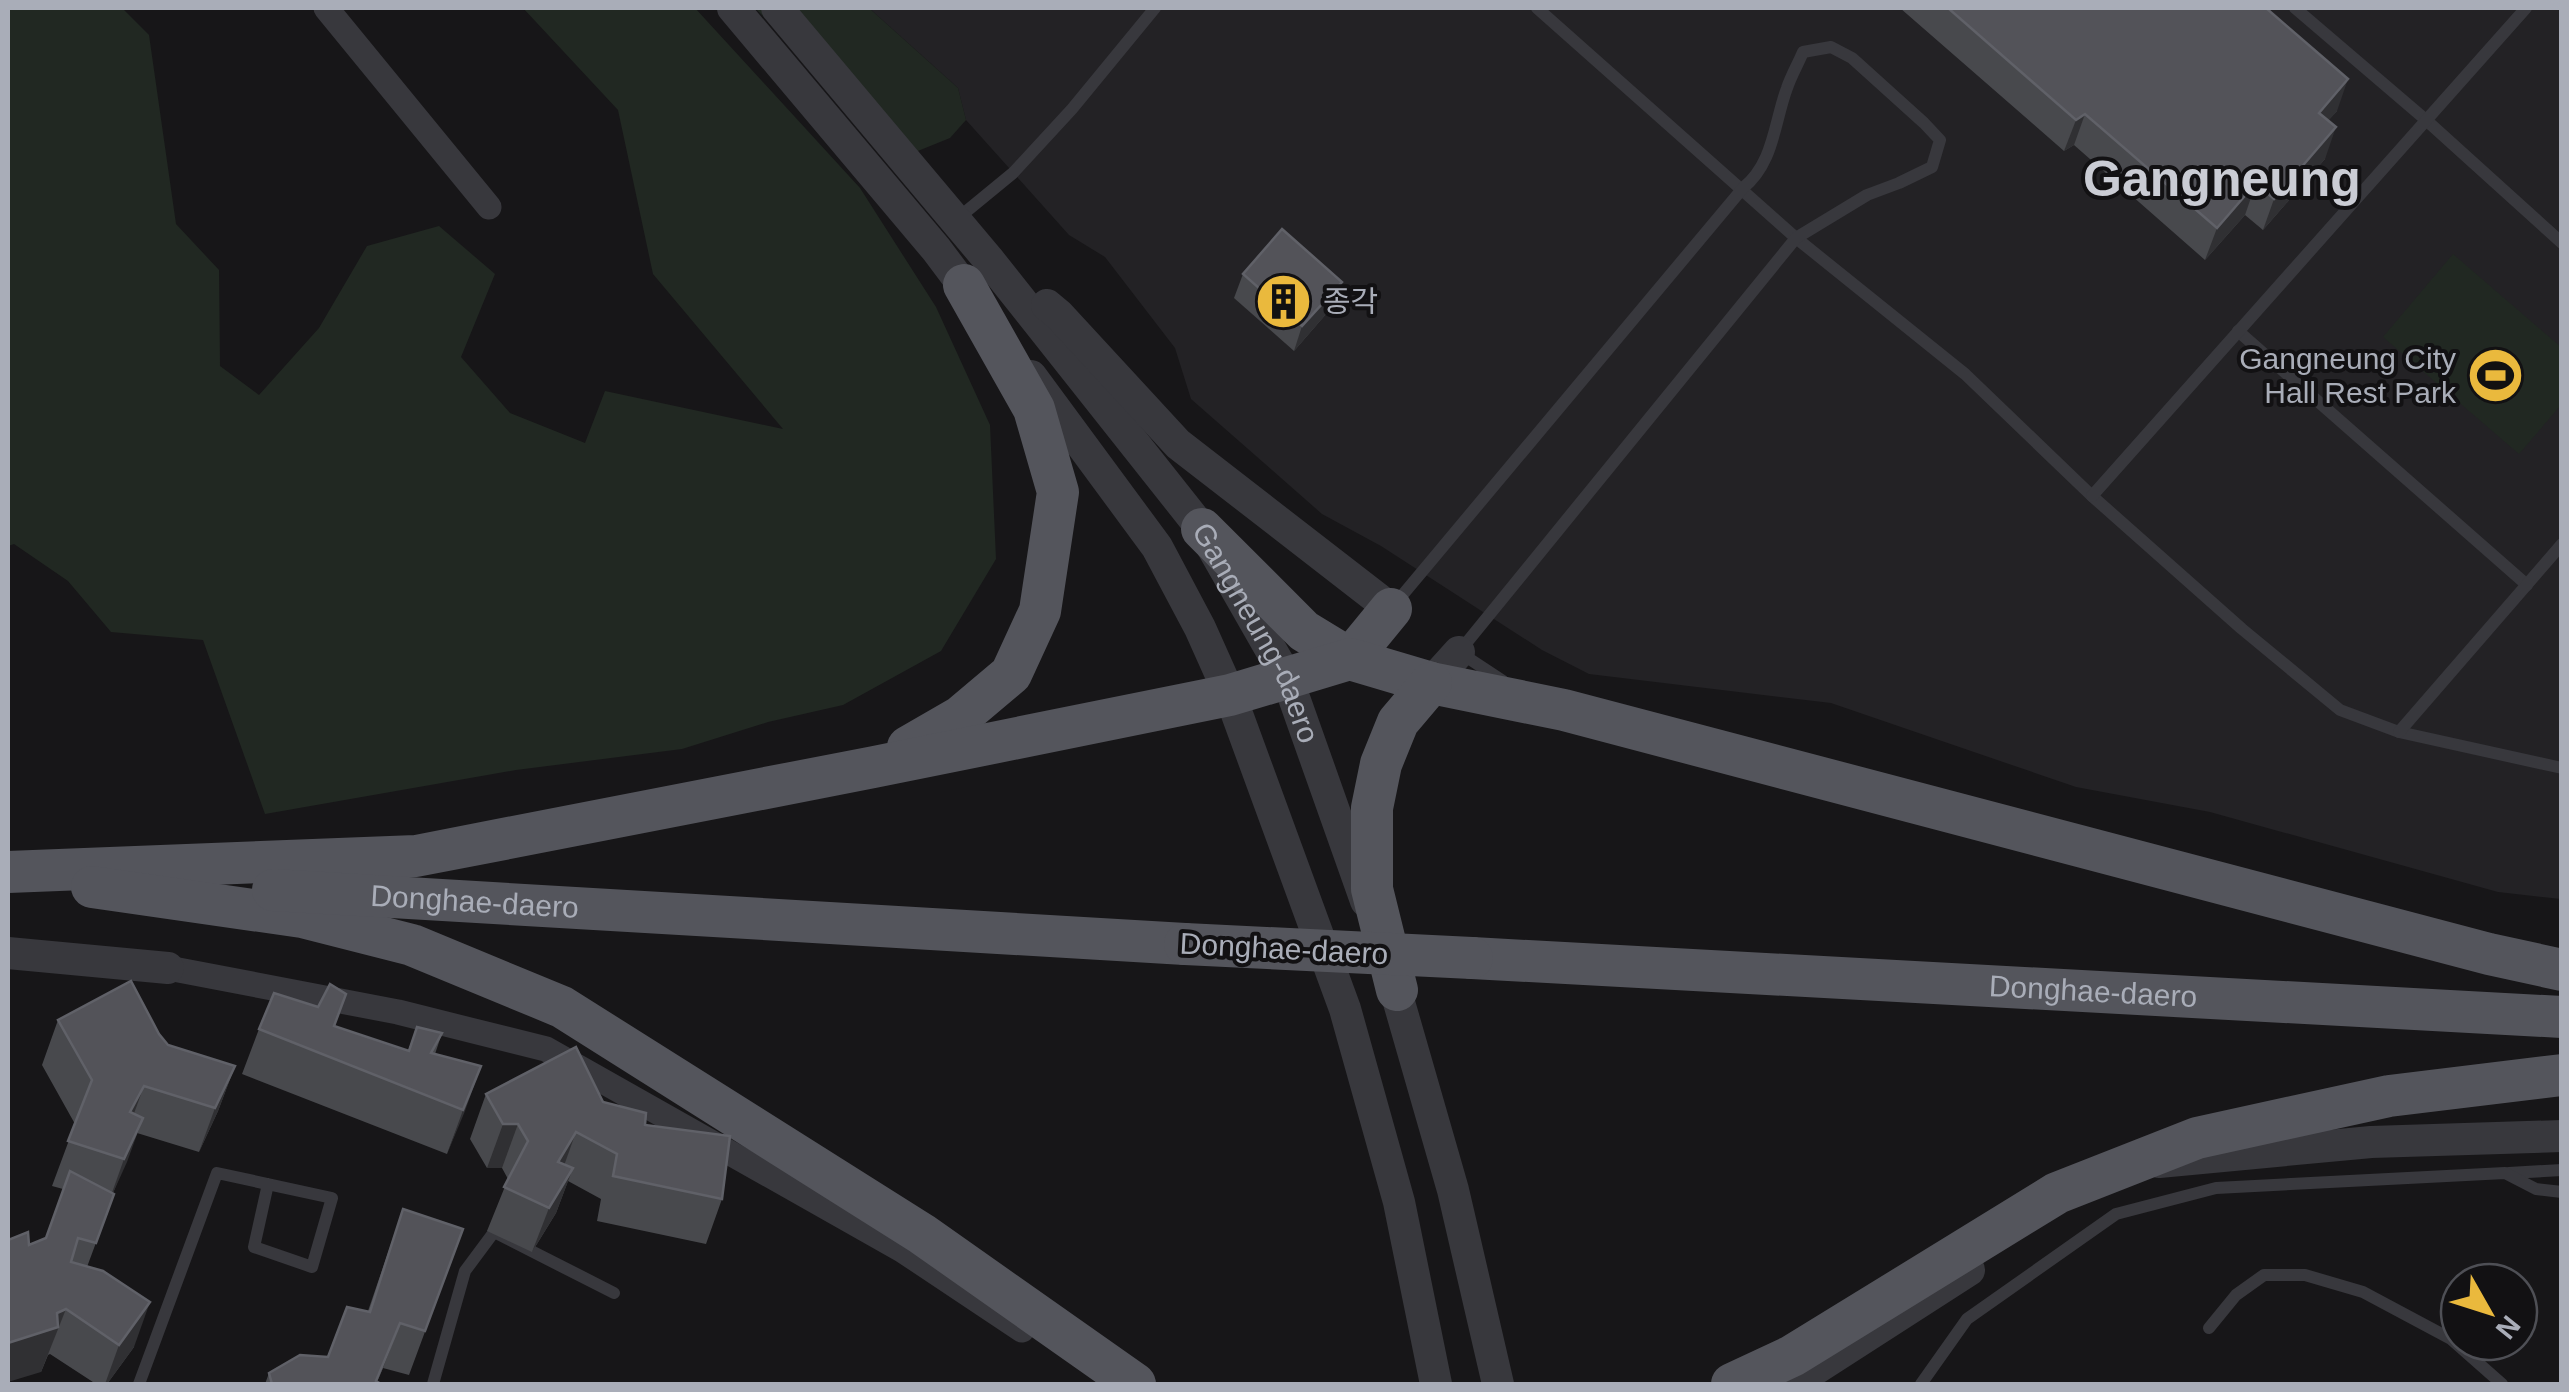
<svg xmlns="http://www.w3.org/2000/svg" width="2569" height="1392" font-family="Helvetica,'Noto Sans KR',sans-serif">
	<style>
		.built { fill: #232225 }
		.green { fill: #212822 }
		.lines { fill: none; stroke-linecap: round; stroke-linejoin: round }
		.service { stroke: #38383d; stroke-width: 12 }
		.minor { stroke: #38383d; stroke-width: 25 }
		.tertiary { stroke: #38383d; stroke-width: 32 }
		.primary { stroke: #54555c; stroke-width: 42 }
		.primary-bridge { stroke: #54555c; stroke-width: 42 }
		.wall { fill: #48494d }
		.shaded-wall { fill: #303033 }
		.building { fill: #535359; stroke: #606168; stroke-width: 2.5 }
		.labels { text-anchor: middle; stroke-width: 8; stroke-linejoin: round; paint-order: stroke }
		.poi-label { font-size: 30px; fill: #a9adb8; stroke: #121113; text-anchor: start }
		.street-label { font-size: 30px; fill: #a9adb8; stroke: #121113 }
		.town-label { font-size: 50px; font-weight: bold; fill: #caccd4; stroke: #121113 }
	</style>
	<rect width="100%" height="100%" fill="#171618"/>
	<path class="built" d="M869,8h1692v891l-63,-7 -288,-80 -134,-25 -245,-84 -242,-29 -47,-24 -161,-104 -59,-32 -131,-115 -16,-51 -70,-91 -36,-22 -103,-115 -8,-32z"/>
	<g class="green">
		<path d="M8,8h114l27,27 27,189 43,46 1,96 39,29 60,-67 48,-82 72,-20 56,48 -34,83 49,56 75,30 20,-52 178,38 -130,-155 -35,-164 -95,-102h172l165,180 76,119 54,118 6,134 -55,92 -98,54 -75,17 -86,27 -166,21 -251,44 -62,-174 -92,-8 -43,-51 -54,-37 -6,2z"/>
		<path d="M755,8h114l89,80 8,32 -16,18 -47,19z"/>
		<path d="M2453,254l108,93v58l-42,49 -136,-117z"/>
	</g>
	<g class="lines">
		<g class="service">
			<path d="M1537,8l259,230 169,136 127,122 150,133 98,81 59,22 163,36"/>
			<path d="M2295,8l131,112 136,123"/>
			<path d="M957,219l56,-46 59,-64 83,-101"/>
			<path d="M2238,331l289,254"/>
			<path d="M2092,496l434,-488"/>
			<path d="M1395,604l348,-416c31,-25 31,-65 44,-100 4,-12 11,-24 16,-36l28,-5 21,11 72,65 16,17 -8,27 -33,16 -32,12 -71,43 -337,414 44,29"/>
			<path d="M2399,732l163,-188"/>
			<path d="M2509,1173l53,-3"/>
			<path d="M2209,1328l27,-33 28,-20h41l58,17 88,47 51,45"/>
			<path d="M139,1384l78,-211 115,25 -20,69 -58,-20 14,-63"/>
			<path d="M433,1384l32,-113 29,-39 120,61"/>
			<path d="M1921,1384l46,-65 149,-105 100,-26 289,-15 31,16 26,3"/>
		</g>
		<g class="minor">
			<path d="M326,8l163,199"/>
			<path d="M168,968l230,44 148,37 356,201 120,80"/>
		</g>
		<g class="tertiary">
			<path d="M733,8l203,241 42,56"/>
			<path id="s1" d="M777,8l211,251 214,270 85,149 79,223"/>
			<path d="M1047,305l12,10 119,129 213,165"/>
			<path d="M1031,376l126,171 43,81 30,67 115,314 54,193 37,182"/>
			<path d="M1431,683l28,-31"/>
			<path d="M8,953l160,15"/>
			<path d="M1390,971l63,219 45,194"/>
			<path d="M2159,1162l212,-20 191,-6"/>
			<path d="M1792,1384l177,-114"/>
		</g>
		<g class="primary">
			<path d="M1202,529l102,102 46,28 41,-50"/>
			<path d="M908,747l52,-30 51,-43 29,-63 18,-119 -24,-83 -70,-124"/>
			<path d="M8,872l408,-16 458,-89 356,-72 120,-36 81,24 133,27 925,244 73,16"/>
			<path d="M92,887l210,30 110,28 150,62 360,227 213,150"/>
			<path id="s2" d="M273,890l912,54"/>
			<path id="s3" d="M1472,958l1090,59"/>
			<path d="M1397,990l-25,-101v-81l9,-44 17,-42 33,-39"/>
			<path d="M1732,1384l60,-28 265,-163 140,-55 192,-42 173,-21"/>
		</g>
		<path class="primary-bridge" d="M1185,944l287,14"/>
	</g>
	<g class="wall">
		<path d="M1900,8h366l71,103 -9,9 -3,39 -62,71 -18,-15 -40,45 -131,-115 -10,6z"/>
		<path d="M1243,274l99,8 -9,24 -39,45 -60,-53z"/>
		<path d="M58,1020l101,14 9,11 67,21 -17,45 -19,41 -62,-19 -24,60 1,1 -27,73 47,80 -27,37h-11l-46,-30 -2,1 -7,17 -12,-127 17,-7 17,-49 -11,-3 23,-62 -33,-59z"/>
		<path d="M335,1026l73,25 9,-24 25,6 -7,21 46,12 -34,88 -205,-80 17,-45z"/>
		<path d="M486,1094l117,8 42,23 77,74 -16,45 -109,-23 4,-22 -33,-18 -12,32 -24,39 -45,-21 21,-52 -6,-11h-15l-17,-29z"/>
		<path d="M403,1209l60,20 -54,146 -26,-7 -6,14 4,2h-116l4,-11 59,-16 40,-46z"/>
	</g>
	<g class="shaded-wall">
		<path d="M2348,79l-11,32 -29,33 11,-31z"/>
		<path d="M2085,114l-11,31 -10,6 12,-31z"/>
		<path d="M2336,127l-11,32 -62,71 11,-31z"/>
		<path d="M2256,183l-11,32 -40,45 12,-32z"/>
		<path d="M1342,282l-9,24 -39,45 8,-25z"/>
		<path d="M235,1066l-17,45 -19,41 16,-44z"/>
		<path d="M481,1066l-16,45 -18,43 16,-44z"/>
		<path d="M144,1086l-16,44 2,-18z"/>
		<path d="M143,1118l-16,44 -19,42 16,-45z"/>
		<path d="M503,1124h15l-16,44h-15z"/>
		<path d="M576,1132l-16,45 -18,30 16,-45z"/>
		<path d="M573,1168l-17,45 -24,39 17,-44z"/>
		<path d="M150,1302l-16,45 -27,37h-2l14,-39z"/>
		<path d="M66,1309l-25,63 -33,10v-39l49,-30z"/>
		<path d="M400,1323l-17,45 -7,16h-2z"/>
	</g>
	<g class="building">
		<path d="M1948,8h318l82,71 -29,34 17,14 -62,72 -18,-16 -39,45 -132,-114 -9,6z"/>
		<path d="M1282,229l60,53 -40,44 -59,-52z"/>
		<path d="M131,981l28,53 9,11 67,21 -20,42 -71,-22 -14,26 13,6 -19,41 -56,-18 24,-61 -34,-60z"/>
		<path d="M330,984l16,10 -12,32 75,25 8,-24 25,6 -11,20 50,13 -18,44 -204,-81 15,-36 44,14z"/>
		<path d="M576,1047l27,55 43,11 -1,12 85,11 -8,63 -109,-23 4,-22 -41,-22 -18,30 15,6 -24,40 -45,-21 24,-46 -10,-17h-15l-17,-30z"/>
		<path d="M70,1171l44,23 -18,49 -18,-5 -7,24 32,9 47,31 -31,43 -53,-36 -9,4 1,14 -50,16v-103l20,-8 1,13 17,-7z"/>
		<path d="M403,1209l60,20 -38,102 -25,-8 -24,58 5,3h-109l-3,-11 31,-18 28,2 19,-50 23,5z"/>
	</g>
	<defs>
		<symbol id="building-disc" viewBox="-11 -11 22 22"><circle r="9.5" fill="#eab93d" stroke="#121113"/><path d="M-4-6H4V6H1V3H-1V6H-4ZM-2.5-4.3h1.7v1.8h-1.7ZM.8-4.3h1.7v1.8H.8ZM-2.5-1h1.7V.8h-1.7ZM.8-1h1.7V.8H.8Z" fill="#111"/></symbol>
		<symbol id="stadium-disc" viewBox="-11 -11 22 22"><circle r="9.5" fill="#eab93d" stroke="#121113"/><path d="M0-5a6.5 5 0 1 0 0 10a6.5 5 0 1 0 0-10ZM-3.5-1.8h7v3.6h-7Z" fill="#111"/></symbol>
	</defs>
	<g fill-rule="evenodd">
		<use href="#building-disc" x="1252" y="270" width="63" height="63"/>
		<use href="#stadium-disc" x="2464" y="344" width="63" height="63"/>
	</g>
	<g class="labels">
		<g class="poi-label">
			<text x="1323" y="312">종각</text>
			<text x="2456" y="369" text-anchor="end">Gangneung City<tspan x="2456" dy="34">Hall Rest Park</tspan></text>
		</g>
		<g class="street-label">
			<text dy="10" stroke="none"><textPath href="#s1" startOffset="790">Gangneung-daero</textPath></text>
			<text dy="10" stroke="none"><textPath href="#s2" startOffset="202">Donghae-daero</textPath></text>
			<text transform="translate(1284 949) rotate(3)" y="10">Donghae-daero</text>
			<text dy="10" stroke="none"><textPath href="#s3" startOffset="622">Donghae-daero</textPath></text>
		</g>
		<g class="town-label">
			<text x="2222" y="196">Gangneung</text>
		</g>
	</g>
	<rect width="2569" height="1392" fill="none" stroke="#a9adb8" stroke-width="20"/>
	<g transform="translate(2489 1312) rotate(129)"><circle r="48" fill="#121113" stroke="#4e4f55" stroke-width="2.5"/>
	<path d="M0-8L18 38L0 25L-18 38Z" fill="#eab93d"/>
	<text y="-15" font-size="28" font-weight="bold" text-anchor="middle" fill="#a9adb8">N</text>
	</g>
</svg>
